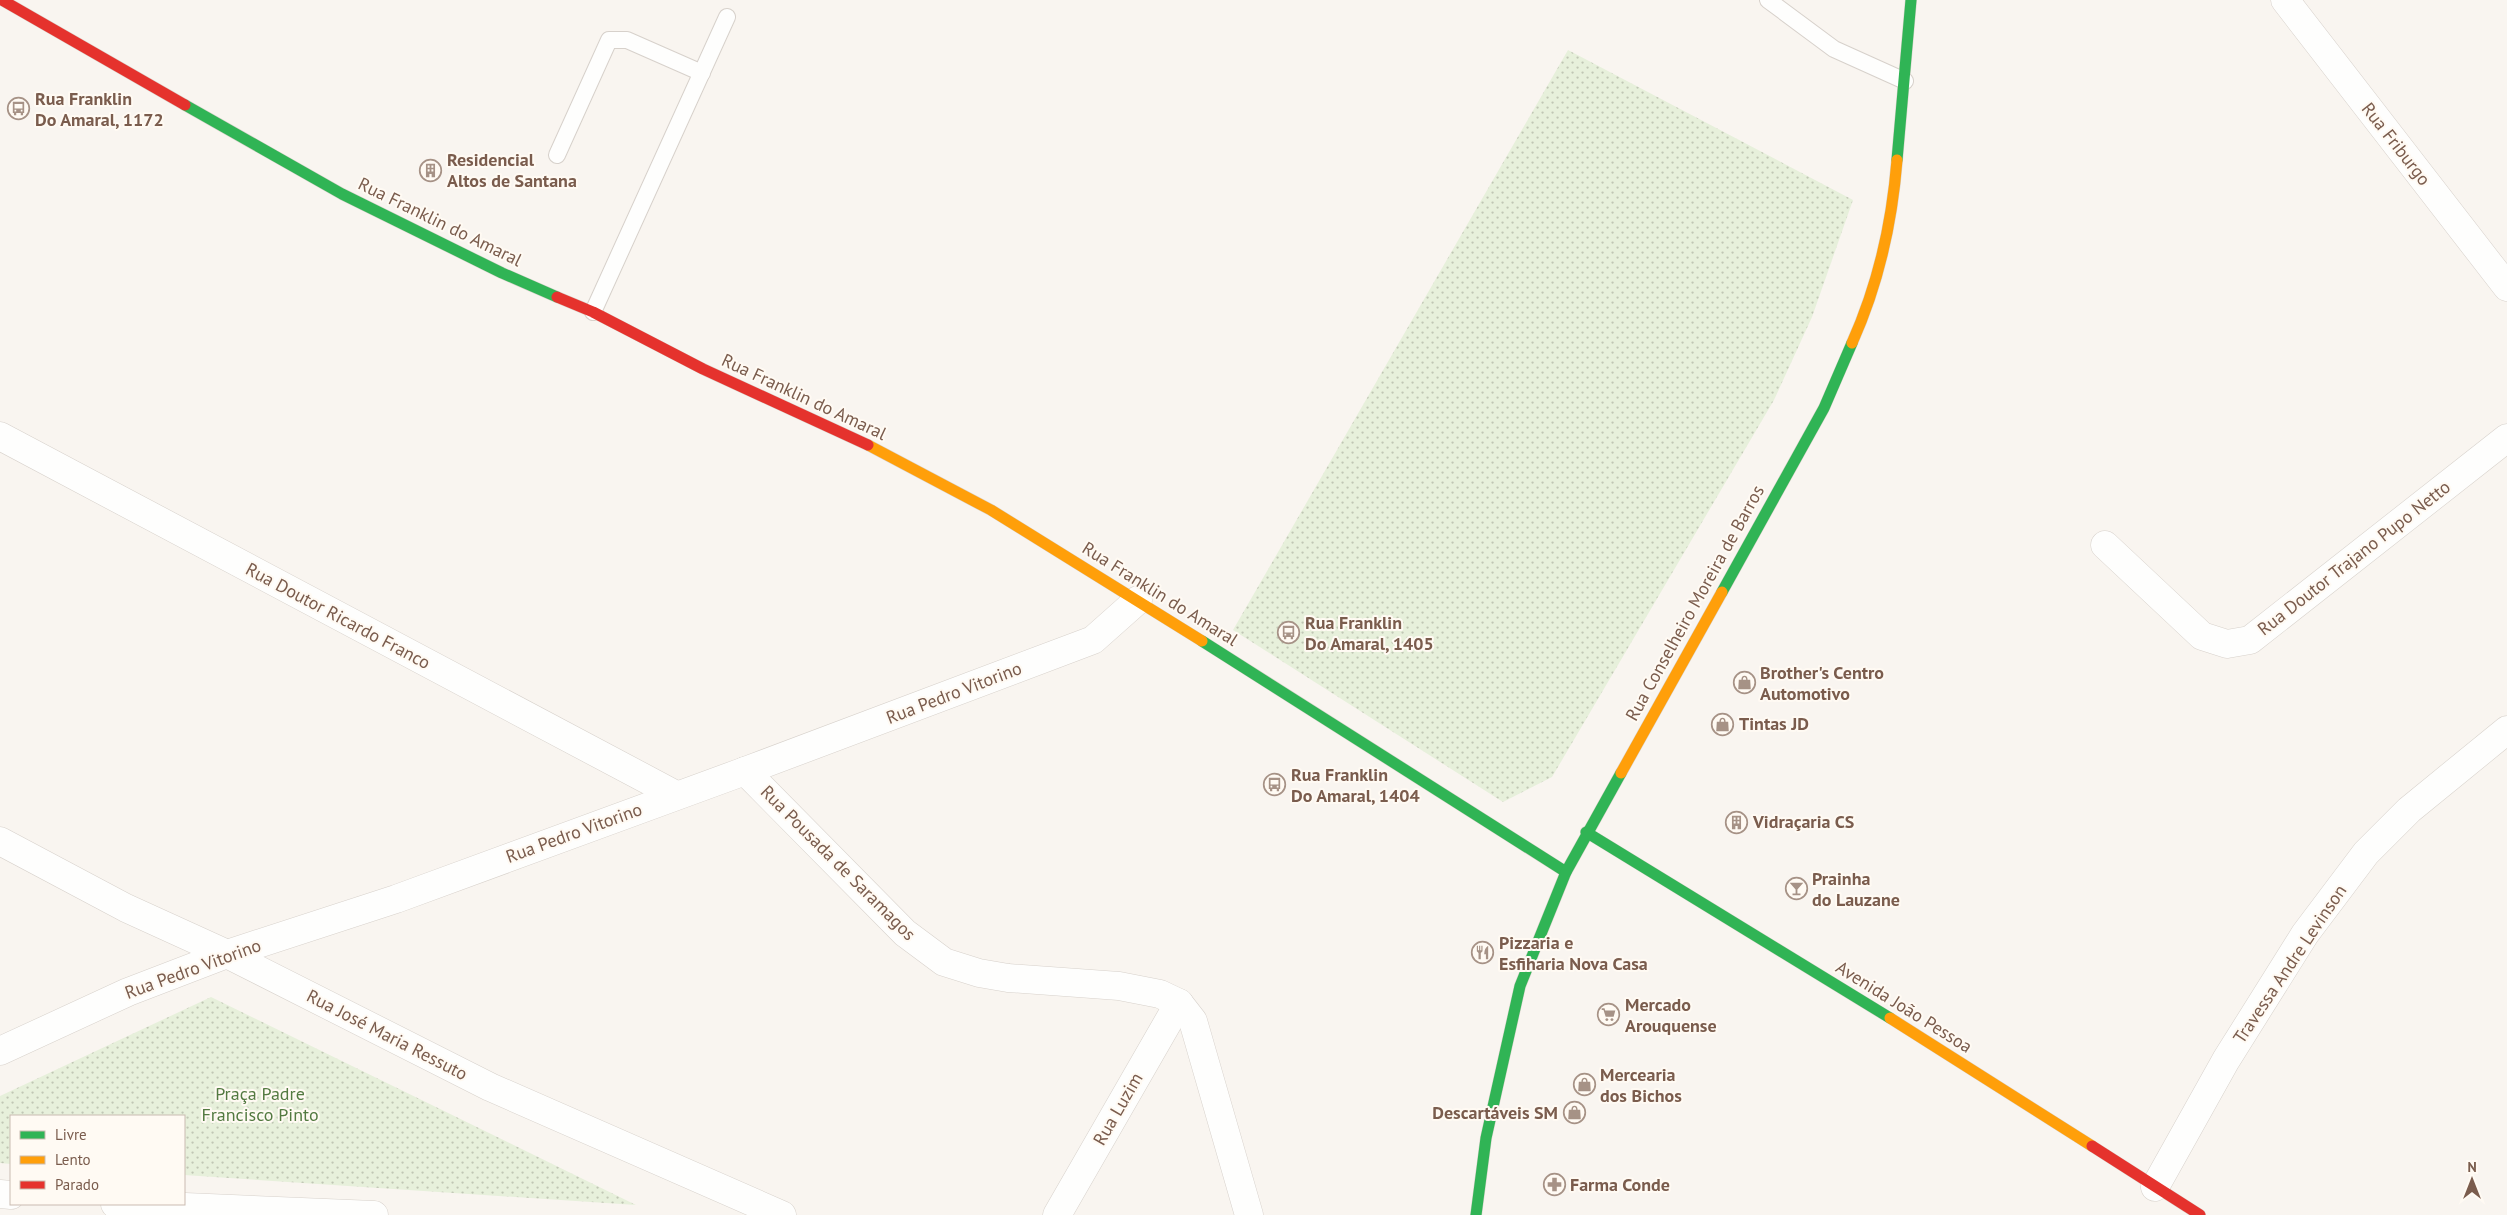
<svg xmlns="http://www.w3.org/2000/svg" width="2507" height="1215" font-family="'PT Sans',sans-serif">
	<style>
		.park { fill: url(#park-dots) }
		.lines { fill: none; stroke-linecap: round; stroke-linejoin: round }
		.lane-casing { stroke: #d7d1cb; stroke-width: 18 }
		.street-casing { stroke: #d7d1cb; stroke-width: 29 }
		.fast-casing { stroke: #d9d2cb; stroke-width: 12 }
		.slow-casing { stroke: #d9d2cb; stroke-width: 12 }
		.jam-casing { stroke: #d9d2cb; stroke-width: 12 }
		.lane { stroke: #fefefd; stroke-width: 16 }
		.street { stroke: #fefefd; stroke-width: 28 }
		.fast { stroke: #30b455; stroke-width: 11 }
		.slow { stroke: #ff9f0a; stroke-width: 11 }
		.jam { stroke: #e5322d; stroke-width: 11 }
		.labels { text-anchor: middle; stroke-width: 4; stroke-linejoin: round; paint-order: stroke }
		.poi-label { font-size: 18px; font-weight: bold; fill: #7a5c4d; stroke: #fffaf3; text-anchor: start }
		.street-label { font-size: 18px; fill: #7a5c4d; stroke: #fffaf3 }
		.park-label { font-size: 18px; fill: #537a41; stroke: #fffaf3 }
	</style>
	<defs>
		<pattern id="park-dots" width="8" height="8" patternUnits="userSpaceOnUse" patternTransform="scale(1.25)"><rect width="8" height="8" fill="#e7f0db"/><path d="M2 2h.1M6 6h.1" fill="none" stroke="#c0c6b4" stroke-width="1.8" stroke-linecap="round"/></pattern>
	</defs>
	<rect width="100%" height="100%" fill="#f9f5f0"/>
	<g class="park">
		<path d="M1568,50l285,150 -41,117 -38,83 -222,377 -49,25 -270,-172z"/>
		<path d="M211,997l425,208 -452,-30v-59h-173v48l-11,-1v-67z"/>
	</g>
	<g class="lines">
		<defs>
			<g id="lane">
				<path d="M1768,0l66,49 71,32"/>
				<path d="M557,155l52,-115h18l75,33"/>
				<path d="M593,312l134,-295"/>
			</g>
			<g id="street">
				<path d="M2285,0l222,287"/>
				<path d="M0,436l676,359"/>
				<path d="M2105,545l97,91 25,8 23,-4 257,-202"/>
				<path d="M745,771l160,162 39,29 35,11 29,5 111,8 41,8 19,9 14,18 56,194"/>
				<path d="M0,841l126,67 101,46 263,133 292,128"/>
				<path d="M0,1051l128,-59 99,-38 169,-55 349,-128 348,-131 45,-40"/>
				<path d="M2155,1187l71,-127 79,-126 61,-81 43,-43 98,-80"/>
				<path d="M0,1194l11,1"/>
				<path d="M115,1204l259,11"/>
				<path d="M1057,1215l122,-212"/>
			</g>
			<g id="fast">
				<path d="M185,105l157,89 160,79 55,24"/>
				<path d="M1897,160l14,-160"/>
				<path d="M1722,592l102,-184 28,-65"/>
				<path d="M1202,641l364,231"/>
				<path d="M1586,832l304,186"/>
				<path d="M1476,1215l10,-77 34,-152 46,-114 55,-99"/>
			</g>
			<g id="slow">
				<path d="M1852,343c26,-58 40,-119 45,-183"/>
				<path d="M868,445l123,65 211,131"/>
				<path d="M1621,773l101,-181"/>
				<path d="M1890,1018l202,128"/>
			</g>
			<g id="jam">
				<path d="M2,0l183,105"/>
				<path d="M557,297l36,15 110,57 165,76"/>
				<path d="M2092,1146l108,69"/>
			</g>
		</defs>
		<use href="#lane" class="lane-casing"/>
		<use href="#street" class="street-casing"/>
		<use href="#fast" class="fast-casing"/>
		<use href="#slow" class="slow-casing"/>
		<use href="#jam" class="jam-casing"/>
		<use href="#lane" class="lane"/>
		<use href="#street" class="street"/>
		<use href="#fast" class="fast"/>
		<use href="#slow" class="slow"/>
		<use href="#jam" class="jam"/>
	</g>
	<defs>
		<symbol id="bus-ring" viewBox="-11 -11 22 22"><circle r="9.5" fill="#fffaf3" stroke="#a69286" stroke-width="1.5"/><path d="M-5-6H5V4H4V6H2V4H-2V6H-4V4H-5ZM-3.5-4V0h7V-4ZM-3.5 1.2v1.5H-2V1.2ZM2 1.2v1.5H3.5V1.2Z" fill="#a69286"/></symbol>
		<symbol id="building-ring" viewBox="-11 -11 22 22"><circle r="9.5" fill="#fffaf3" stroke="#a69286" stroke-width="1.5"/><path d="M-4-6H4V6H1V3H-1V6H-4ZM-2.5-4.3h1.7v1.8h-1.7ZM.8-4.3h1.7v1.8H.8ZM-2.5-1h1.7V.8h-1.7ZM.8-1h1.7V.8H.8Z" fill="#a69286"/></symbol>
		<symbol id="shop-ring" viewBox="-11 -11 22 22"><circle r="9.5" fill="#fffaf3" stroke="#a69286" stroke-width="1.5"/><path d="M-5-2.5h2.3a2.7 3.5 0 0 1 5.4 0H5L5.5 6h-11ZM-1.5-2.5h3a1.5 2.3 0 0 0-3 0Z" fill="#a69286"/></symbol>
		<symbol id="bar-ring" viewBox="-11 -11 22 22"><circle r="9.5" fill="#fffaf3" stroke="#a69286" stroke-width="1.5"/><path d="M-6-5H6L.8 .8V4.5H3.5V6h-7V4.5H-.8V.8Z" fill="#a69286"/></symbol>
		<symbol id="restaurant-ring" viewBox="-11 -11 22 22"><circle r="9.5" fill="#fffaf3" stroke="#a69286" stroke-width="1.5"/><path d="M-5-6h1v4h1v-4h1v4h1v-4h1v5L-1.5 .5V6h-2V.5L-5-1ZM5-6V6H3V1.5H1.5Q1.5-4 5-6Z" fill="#a69286"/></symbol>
		<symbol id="supermarket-ring" viewBox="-11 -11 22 22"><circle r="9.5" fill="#fffaf3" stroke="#a69286" stroke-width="1.5"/><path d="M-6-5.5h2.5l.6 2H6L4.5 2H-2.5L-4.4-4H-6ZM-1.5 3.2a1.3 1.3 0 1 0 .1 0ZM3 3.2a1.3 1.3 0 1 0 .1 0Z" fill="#a69286"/></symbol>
		<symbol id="pharmacy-ring" viewBox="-11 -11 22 22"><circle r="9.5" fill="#fffaf3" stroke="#a69286" stroke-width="1.5"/><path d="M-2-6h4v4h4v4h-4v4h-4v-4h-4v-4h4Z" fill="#a69286"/></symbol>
	</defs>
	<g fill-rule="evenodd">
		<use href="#bus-ring" x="6" y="96" width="25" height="25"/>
		<use href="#building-ring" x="418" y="158" width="25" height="25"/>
		<use href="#bus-ring" x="1276" y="620" width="25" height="25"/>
		<use href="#shop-ring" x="1732" y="670" width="25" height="25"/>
		<use href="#shop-ring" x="1710" y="712" width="25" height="25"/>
		<use href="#bus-ring" x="1262" y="772" width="25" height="25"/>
		<use href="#building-ring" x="1724" y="810" width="25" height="25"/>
		<use href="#bar-ring" x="1784" y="876" width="25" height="25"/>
		<use href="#restaurant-ring" x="1470" y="940" width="25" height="25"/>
		<use href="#supermarket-ring" x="1596" y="1002" width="25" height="25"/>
		<use href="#shop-ring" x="1572" y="1072" width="25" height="25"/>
		<use href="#shop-ring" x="1562" y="1100" width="25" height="25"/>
		<use href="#pharmacy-ring" x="1542" y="1172" width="25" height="25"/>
	</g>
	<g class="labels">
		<g class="poi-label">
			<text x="35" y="105">Rua Franklin<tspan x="35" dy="21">Do Amaral, 1172</tspan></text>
			<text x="447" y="166">Residencial<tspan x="447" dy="21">Altos de Santana</tspan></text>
			<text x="1305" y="629">Rua Franklin<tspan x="1305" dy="21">Do Amaral, 1405</tspan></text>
			<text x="1760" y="679">Brother's Centro<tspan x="1760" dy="21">Automotivo</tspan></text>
			<text x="1739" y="730">Tintas JD</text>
			<text x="1291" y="781">Rua Franklin<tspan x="1291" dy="21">Do Amaral, 1404</tspan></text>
			<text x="1753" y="828">Vidraçaria CS</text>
			<text x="1812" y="885">Prainha<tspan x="1812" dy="21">do Lauzane</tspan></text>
			<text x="1499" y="949">Pizzaria e<tspan x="1499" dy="21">Esfiharia Nova Casa</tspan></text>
			<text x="1625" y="1011">Mercado<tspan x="1625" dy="21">Arouquense</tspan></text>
			<text x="1600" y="1081">Mercearia<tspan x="1600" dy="21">dos Bichos</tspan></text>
			<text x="1558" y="1119" text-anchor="end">Descartáveis SM</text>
			<text x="1570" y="1191">Farma Conde</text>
		</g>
		<g class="street-label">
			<text transform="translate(2396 144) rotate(52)" y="6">Rua Friburgo</text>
			<text transform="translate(440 222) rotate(26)" y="6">Rua Franklin do Amaral</text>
			<text transform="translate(804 397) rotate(25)" y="6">Rua Franklin do Amaral</text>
			<text transform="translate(2354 558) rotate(-38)" y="6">Rua Doutor Trajano Pupo Netto</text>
			<text transform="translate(1160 594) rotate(32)" y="6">Rua Franklin do Amaral</text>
			<text transform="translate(1695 603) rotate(-61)" y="6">Rua Conselheiro Moreira de Barros</text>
			<text transform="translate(338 616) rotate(28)" y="6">Rua Doutor Ricardo Franco</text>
			<text transform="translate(954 693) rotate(-21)" y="6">Rua Pedro Vitorino</text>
			<text transform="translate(574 833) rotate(-20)" y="6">Rua Pedro Vitorino</text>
			<text transform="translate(838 863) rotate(45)" y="6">Rua Pousada de Saramagos</text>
			<text transform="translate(2290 964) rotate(-56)" y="6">Travessa Andre Levinson</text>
			<text transform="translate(193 969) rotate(-20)" y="6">Rua Pedro Vitorino</text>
			<text transform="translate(1904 1007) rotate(32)" y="6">Avenida João Pessoa</text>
			<text transform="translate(387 1035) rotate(27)" y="6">Rua José Maria Ressuto</text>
			<text transform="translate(1118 1109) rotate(-60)" y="6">Rua Luzim</text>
		</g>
		<g class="park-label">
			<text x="260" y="1100">Praça Padre<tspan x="260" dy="21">Francisco Pinto</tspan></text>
		</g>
	</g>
	<rect x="10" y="1115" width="175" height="90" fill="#fffaf3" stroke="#cabbb1"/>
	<rect x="20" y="1131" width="25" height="8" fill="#30b455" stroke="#cabbb1"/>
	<text x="55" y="1140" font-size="15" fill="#7a5c4d">Livre</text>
	<rect x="20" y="1156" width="25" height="8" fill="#ff9f0a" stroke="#cabbb1"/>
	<text x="55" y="1165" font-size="15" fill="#7a5c4d">Lento</text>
	<rect x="20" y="1181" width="25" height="8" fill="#e5322d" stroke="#cabbb1"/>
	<text x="55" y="1190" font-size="15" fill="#7a5c4d">Parado</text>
	<g transform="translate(2472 1180)" stroke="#fffaf3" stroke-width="4" paint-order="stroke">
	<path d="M0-4L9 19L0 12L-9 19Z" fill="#7a5c4d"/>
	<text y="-8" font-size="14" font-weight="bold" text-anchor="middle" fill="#7a5c4d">N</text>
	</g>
</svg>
